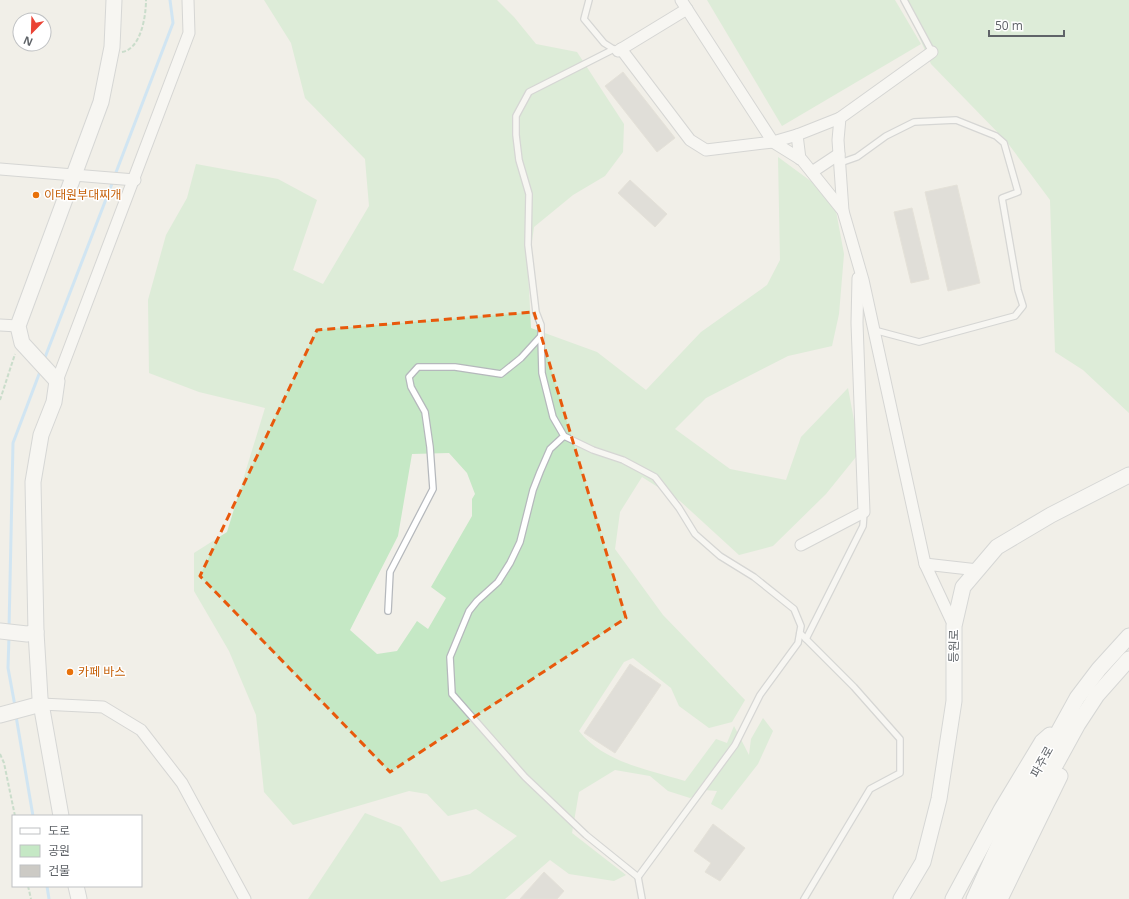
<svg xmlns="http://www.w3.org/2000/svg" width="1129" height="899" font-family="'Open Sans','Noto Sans KR',sans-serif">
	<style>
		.green { fill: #c5e8c5; fill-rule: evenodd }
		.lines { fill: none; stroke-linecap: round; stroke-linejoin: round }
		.stream { stroke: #aadaff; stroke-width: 3 }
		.building { fill: #cccac5; stroke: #d6d1c6 }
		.lane-casing { stroke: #b5b8bc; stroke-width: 8 }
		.street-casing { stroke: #b5b8bc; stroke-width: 13 }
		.secondary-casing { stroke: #b6babf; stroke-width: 17 }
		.path { stroke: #9cc7a9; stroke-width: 2; stroke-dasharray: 4 2; stroke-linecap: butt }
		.lane { stroke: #fff; stroke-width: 5.5 }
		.street { stroke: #fff; stroke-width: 11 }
		.secondary { stroke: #fff; stroke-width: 15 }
		.marked { fill: none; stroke: #e8590c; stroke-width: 3; stroke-dasharray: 8 5; stroke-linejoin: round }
		.food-dot { fill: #e8710a; stroke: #fff; stroke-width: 1.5 }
		.labels { text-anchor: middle; stroke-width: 3; stroke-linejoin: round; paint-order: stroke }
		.food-label { font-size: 12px; fill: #c56008; stroke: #fff; text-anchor: start }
		.street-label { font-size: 12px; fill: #5f6368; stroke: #fff }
	</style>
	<rect width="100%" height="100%" fill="#f1efe8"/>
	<g class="green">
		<path d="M264,0h233l17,17 22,27 41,8 47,72 -1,28 -18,24 -32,19 -39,32 -6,43 3,58 66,24 49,38 55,-58 66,-47 13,-25 -2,-103 34,25 24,29 8,43 -5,60 -7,32 -44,10 -82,42 -31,31 55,40 56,11 15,-43 47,-49 12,64 -34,42 -53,52 -34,9 -59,-54 -38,-24 -22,35 -5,37 48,66 82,85 -13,22 -23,6 -30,-22 -8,-18 -38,-30 -9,4 -45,69c24,31 70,39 106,50l31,-42 11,4 7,-17 15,29 2,-16 12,-21 10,13 -15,33 -36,46 -11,-6 6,-13 -12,-1 -15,8 -22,-7 -18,-15 -35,-6 -36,22 -7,41 54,42 -12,6 -45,-7 -19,-14 -45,39h-197l57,-86 36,14 40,55 29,-8 47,-38 -41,-27 -28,7 -21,-22 -18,-3 -116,34 -29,-33 -8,-77 -27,-64 -35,-60v-38l33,-21 38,-124 -66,-16 -50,-19 -1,-73 18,-65 21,-37 9,-34 82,15 39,21 -24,70 30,14 46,-78 -4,-47 -60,-61 -14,-55zM449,453l18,20 8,21 -3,5v17l-41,71 15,11 -18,31 -11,-8 -20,30 -20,3 -27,-24 48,-94 14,-82z"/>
		<path d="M707,0h188l26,44 -139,82z"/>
		<path d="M903,0h226v413l-46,-43 -28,-18 -5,-152 -43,-58 -76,-78z"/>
	</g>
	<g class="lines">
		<g class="stream">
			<path d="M115,175l58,-152 -3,-23"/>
			<path d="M44,360l69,-179"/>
			<path d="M9,629l4,-186 28,-74"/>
			<path d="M9,636l-1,32 7,38"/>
			<path d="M16,716l17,100"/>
			<path d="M47,886l2,13"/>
		</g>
	</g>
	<g class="building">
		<path d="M623,72l52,66 -18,14 -52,-66z"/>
		<path d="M630,180l37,34 -12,13 -37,-34z"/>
		<path d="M957,185l23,98 -32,8 -23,-99z"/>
		<path d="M912,208l17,71 -18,4 -17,-71z"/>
		<path d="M630,664l31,21 -46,68 -31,-20z"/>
		<path d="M713,824l32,24 -25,33 -15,-9 6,-9 -17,-12z"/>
		<path d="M544,872l20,19 -7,8h-37z"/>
	</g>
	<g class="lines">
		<defs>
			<g id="lane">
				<path d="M589,0l-5,19 20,24 11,7"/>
				<path d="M904,0l28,52"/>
				<path d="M840,163l17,-6 29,-21 28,-14 42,-2 40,16 8,7 14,49 -16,6 16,92 5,16 -8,10 -96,26 -45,-12"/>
				<path d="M541,336l1,37 11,44 11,19 29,14 30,10 32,17 24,31 16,26 25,22 34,21 40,32 7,17 -3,17 -38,52 -25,50 -97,132 -52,-42 -61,-58 -73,-83 -2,-37 19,-46 8,-10 21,-19 12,-19 10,-21 13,-52 7,-18 10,-23 14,-13"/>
				<path d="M388,611l2,-39 43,-83 -3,-42 -5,-35 -14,-25 -2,-10 9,-10h37l46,7 20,-16 20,-22v-11l-5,-13 -8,-67 1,-51 -10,-34 -3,-25v-19l13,-24 85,-43"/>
				<path d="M800,633l54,54 46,52v34l-30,16 -66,110"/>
				<path d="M806,639l57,-113 1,-14"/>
				<path d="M638,877l4,22"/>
			</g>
			<g id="street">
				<path d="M681,0l92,142 29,18 41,51"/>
				<path d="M621,49l69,91 16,10 67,-8 24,-7 43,-17"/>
				<path d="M618,51l69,-42"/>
				<path d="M797,135l3,24"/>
				<path d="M0,169l135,11"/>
				<path d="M812,172l27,-18"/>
				<path d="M0,325l18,1"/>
				<path d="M57,381l132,-348 -1,-33"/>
				<path d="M801,545l63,-33 -7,-189 1,-45"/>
				<path d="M925,564l-62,-284 -20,-69 -5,-71 2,-22 92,-66"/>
				<path d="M954,626l-29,-62 53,6"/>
				<path d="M41,704l62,3 38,23 41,53 63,116"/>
			</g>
			<g id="secondary">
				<path d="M0,631l27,3 9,-2"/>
				<path d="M0,715l41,-11"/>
				<path d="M61,816l-21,-118 -4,-66 -3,-150 8,-47 13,-33 3,-21 -35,-38 -4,-17 83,-224 11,-55 2,-47"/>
				<path d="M76,886l3,13"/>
				<path d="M901,899l22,-37 16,-63 15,-98v-75l9,-39 34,-40 54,-32 78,-40"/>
				<path d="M953,899l48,-89 41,-68 8,-7"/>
				<path d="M974,899l37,-81 66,-120 22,-29 30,-33"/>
				<path d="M987,899l37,-77 54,-98 19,-29 32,-36"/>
				<path d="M1000,899l60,-123"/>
			</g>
		</defs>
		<use href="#lane" class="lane-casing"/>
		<use href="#street" class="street-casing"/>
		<use href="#secondary" class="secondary-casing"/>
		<g class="path">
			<path d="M122,52c19,-3 24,-36 24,-52"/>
			<path d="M0,400l15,-46"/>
			<path d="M0,754l4,9 11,53"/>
			<path d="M28,886l3,13"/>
		</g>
		<use href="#lane" class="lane"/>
		<use href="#street" class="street"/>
		<use href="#secondary" class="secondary"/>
	</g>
	<path d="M0 0H1129V899H0ZM534,312l92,306 -236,154 -190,-196 117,-246z" fill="#f1efe8" fill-opacity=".55" fill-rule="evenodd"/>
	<path class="marked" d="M534,312l92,306 -236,154 -190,-196 117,-246z"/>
	<g class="food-dot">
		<circle cx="36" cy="195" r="4"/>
		<circle cx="70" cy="672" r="4"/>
	</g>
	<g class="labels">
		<g class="food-label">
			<text x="44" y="199">이태원부대찌개</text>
			<text x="78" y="676">카페 바스</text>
		</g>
		<g class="street-label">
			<text transform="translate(954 646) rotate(-89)" y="4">등원로</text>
			<text transform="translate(1042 762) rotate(-61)" y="4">파주로</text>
		</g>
	</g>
	<rect x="12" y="815" width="130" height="72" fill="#ffffff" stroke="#bfc1c3"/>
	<rect x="20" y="828" width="20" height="6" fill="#ffffff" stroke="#bfc1c3"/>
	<text x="48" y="835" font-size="12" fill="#5f6368">도로</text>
	<rect x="20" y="845" width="20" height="12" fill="#c5e8c5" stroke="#bfc1c3"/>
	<text x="48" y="855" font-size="12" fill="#5f6368">공원</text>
	<rect x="20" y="865" width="20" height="12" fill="#cccac5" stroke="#bfc1c3"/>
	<text x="48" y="875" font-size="12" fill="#5f6368">건물</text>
	<g transform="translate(32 32) rotate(203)"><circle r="19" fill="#ffffff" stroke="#bfc1c3"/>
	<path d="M0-3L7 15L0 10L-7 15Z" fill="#ea4335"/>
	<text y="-6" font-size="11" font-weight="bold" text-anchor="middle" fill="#5f6368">N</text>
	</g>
	<path d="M989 30v6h75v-6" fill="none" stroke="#5f6368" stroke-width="2"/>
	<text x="995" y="30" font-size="12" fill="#5f6368" stroke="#ffffff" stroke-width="3" paint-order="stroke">50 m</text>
</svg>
